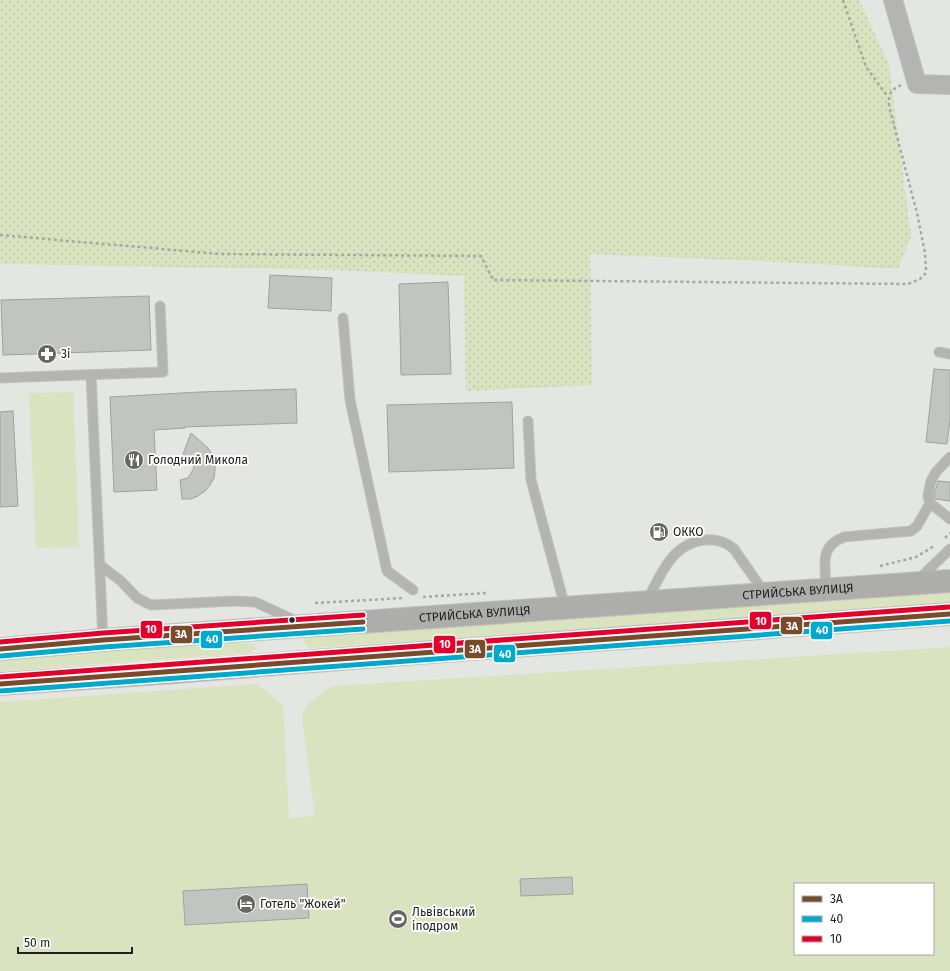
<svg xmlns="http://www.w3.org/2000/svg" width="950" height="971" font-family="'Fira Sans',sans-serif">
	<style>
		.green { fill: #dae3bf; fill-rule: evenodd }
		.garden { fill: url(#garden-dots) }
		.building { fill: #c2c4c1; stroke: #a0a29f }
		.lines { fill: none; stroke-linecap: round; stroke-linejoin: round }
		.lane-casing { stroke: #c1c2c0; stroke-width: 11 }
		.street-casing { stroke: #c1c2c0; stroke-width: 20 }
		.primary-casing { stroke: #c1c2c0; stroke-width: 24 }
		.path { stroke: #a7a8a6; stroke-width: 2.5; stroke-dasharray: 3 3; stroke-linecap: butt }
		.lane { stroke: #b4b4b2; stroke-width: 9 }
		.street { stroke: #b4b4b2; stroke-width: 18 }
		.primary { stroke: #adadab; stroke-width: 22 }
		.bus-1-casing { stroke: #fff; stroke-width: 8 }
		.bus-2-casing { stroke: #fff; stroke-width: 8 }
		.bus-3-casing { stroke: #fff; stroke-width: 8 }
		.bus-1 { stroke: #7a4b2a; stroke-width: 5 }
		.bus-2 { stroke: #00a9ce; stroke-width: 5 }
		.bus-3 { stroke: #e4002b; stroke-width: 5 }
		.bus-dot { fill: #21221f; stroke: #fff; stroke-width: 1.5 }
		.labels { text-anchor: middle; stroke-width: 3.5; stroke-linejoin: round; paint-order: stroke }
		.poi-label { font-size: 12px; fill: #21221f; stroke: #fff; text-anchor: start }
		.street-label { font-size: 12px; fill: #21221f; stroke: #fff }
		.line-badge { stroke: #fff; stroke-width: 1.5 }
		.badge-label { font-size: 11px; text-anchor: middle; font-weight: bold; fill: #fff }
	</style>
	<defs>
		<pattern id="garden-dots" width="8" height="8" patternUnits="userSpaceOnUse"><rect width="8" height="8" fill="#dae3bf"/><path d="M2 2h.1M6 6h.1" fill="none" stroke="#bbc2a4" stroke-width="1.8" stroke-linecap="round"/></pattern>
	</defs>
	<rect width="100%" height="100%" fill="#e4e6e2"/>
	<g class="green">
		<path d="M73,392l6,155 -43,1 -7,-155z"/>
		<path d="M950,591v12l-640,45 -7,-7 6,-7z"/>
		<path d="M237,642l17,2 3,4 -7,5 -250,18v-11z"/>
		<path d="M950,647v324h-950v-269l257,-18 26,21 6,113 26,-2 -12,-88v-16l6,-9 23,-17zM795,884h138v70h-138z"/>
	</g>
	<path class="garden" d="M0,0h859l30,64 22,172 -13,33 -116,-7 -192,-8 2,131 -126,6 -2,-115 -129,-6 -335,-6z"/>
	<g class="building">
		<path d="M270,275l62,3 -1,33 -63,-3z"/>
		<path d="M448,282l3,92 -50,1 -2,-91z"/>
		<path d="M149,296l2,54 -148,5 -2,-55z"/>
		<path d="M934,369l16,1v50l-3,24 -21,-2z"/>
		<path d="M296,389l1,34 -113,4 1,1 -31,2 3,60 -43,2 -4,-95 90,-5z"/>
		<path d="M512,402l2,66 -125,4 -2,-67z"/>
		<path d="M13,411l5,95 -18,1v-95z"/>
		<path d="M191,433l16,14 5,7 3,7v9l-1,8 -4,7 -5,6 -7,5 -7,3h-9l-2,-19 8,-2 6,-10 -3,-9 -8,-5z"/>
		<path d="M938,481l12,1v19l-15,-2 -1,-3z"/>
		<path d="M572,877l1,17 -52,2 -1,-17z"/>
		<path d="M307,884l2,34 -124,7 -2,-34z"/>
	</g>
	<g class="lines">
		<defs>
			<g id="lane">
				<path d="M343,318l7,82 37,171 26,19"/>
				<path d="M939,352l11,2"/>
				<path d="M91,375l12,265"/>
				<path d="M0,378l163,-6 -3,-66"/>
				<path d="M528,421l3,59 34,127"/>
				<path d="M950,457l-14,15 -5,9 -3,15 2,7 20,16"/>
				<path d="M100,565l21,16 16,17 14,7 83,-4 21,1 41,19"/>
				<path d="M918,580l32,-31"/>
				<path d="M826,589c0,-23 -8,-42 18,-52l67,-6 6,-5 13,-23"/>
				<path d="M647,601c13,-25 25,-59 59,-61 11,-1 20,2 28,9l30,43"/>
			</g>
			<path id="street" d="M893,0l24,84 33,1"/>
			<g id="primary">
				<path id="s1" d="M0,649l103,-9 847,-59"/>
				<path d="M0,684l162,-11 256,-20 532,-39"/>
			</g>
		</defs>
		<use href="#lane" class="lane-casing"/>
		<use href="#street" class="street-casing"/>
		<use href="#primary" class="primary-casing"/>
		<g class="path">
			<path d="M843,0l23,67 22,30"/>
			<path d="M0,235l221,19 260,2 12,24 415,4 12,-5 5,-5 1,-4 -1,-17 -8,-40 -28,-107c-1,-12 2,-16 12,-21"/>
			<path d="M945,538l5,-5"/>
			<path d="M880,566l36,-9 18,-11"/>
			<path d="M423,597l63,-4"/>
			<path d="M315,603l89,-5"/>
		</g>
		<use href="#lane" class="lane"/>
		<use href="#street" class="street"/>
		<use href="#primary" class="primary"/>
		<defs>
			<g id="bus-1">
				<path d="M0,649l103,-9 260,-18"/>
				<path d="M0,684l950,-70"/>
			</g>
			<g id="bus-2">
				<path d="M1,656l103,-9 259,-18"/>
				<path d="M0,691l950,-70"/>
			</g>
			<g id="bus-3">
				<path d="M0,642l103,-9 260,-18"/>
				<path d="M0,677l949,-70"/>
			</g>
		</defs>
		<use href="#bus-1" class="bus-1-casing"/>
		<use href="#bus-2" class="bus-2-casing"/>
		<use href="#bus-3" class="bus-3-casing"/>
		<use href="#bus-1" class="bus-1"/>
		<use href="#bus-2" class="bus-2"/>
		<use href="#bus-3" class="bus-3"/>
	</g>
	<defs>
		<symbol id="pharmacy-disc" viewBox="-11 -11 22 22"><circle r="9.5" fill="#656763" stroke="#fff"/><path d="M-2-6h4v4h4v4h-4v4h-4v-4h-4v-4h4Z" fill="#fff"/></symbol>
		<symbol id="restaurant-disc" viewBox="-11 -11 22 22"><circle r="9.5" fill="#656763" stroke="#fff"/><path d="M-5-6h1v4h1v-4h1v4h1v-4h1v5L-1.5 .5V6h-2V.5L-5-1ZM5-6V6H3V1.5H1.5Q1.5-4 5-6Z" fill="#fff"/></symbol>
		<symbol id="fuel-disc" viewBox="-11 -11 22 22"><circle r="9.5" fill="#656763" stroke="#fff"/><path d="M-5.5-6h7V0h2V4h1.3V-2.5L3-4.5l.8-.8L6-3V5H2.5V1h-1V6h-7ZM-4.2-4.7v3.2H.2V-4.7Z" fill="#fff"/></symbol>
		<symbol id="hotel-disc" viewBox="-11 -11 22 22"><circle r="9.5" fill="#656763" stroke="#fff"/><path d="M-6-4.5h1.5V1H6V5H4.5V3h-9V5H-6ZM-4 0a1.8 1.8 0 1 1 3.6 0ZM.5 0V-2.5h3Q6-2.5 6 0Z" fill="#fff"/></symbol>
		<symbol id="stadium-disc" viewBox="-11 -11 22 22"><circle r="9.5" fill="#656763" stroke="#fff"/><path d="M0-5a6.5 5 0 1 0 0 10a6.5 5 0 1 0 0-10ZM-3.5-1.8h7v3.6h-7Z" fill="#fff"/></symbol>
	</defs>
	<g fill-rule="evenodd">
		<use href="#pharmacy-disc" x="36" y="343" width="22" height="22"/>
		<use href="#restaurant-disc" x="123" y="449" width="22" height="22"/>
		<use href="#fuel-disc" x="648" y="521" width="22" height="22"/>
		<use href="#hotel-disc" x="235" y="893" width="22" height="22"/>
		<use href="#stadium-disc" x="387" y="908" width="22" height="22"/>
	</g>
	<circle class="bus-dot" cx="292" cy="620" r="3.5"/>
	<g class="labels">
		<g class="poi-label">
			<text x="61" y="358">3і</text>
			<text x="148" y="464">Голодний Микола</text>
			<text x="673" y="536">ОККО</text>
			<text x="260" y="908">Готель "Жокей"</text>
			<text x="412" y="916">Львівський<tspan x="412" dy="14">іподром</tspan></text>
		</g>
		<g class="street-label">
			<text dy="4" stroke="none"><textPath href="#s1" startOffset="800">СТРИЙСЬКА ВУЛИЦЯ</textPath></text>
			<text dy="4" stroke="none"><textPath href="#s1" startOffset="476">СТРИЙСЬКА ВУЛИЦЯ</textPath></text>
		</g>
	</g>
	<g class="line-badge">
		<rect x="749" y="611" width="23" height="19" rx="4" fill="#e4002b"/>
		<rect x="780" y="616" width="23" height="19" rx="4" fill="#7a4b2a"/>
		<rect x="140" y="620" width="23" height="19" rx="4" fill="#e4002b"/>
		<rect x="810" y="621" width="23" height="19" rx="4" fill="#00a9ce"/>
		<rect x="170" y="625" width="23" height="19" rx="4" fill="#7a4b2a"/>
		<rect x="200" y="630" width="23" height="19" rx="4" fill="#00a9ce"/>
		<rect x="433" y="635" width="23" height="19" rx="4" fill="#e4002b"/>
		<rect x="464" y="639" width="22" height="20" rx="4" fill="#7a4b2a"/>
		<rect x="493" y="644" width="23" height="19" rx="4" fill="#00a9ce"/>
	</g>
	<g class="badge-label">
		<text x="761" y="625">10</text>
		<text x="792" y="630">3А</text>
		<text x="151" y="633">10</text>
		<text x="822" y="634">40</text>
		<text x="181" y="638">3А</text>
		<text x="212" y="643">40</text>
		<text x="445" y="648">10</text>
		<text x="475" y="653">3А</text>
		<text x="505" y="658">40</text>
	</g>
	<rect x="794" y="883" width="140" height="72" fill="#ffffff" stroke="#a6a7a5"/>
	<rect x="802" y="896" width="20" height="6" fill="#7a4b2a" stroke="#a6a7a5"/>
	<text x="830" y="903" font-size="12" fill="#21221f">3А</text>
	<rect x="802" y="916" width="20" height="6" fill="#00a9ce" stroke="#a6a7a5"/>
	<text x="830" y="923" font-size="12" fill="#21221f">40</text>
	<rect x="802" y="936" width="20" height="6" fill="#e4002b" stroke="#a6a7a5"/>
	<text x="830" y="943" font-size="12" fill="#21221f">10</text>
	<path d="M18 947v6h114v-6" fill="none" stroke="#21221f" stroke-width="2"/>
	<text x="24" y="947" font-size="12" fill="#21221f" stroke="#ffffff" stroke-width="3" paint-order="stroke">50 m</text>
</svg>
